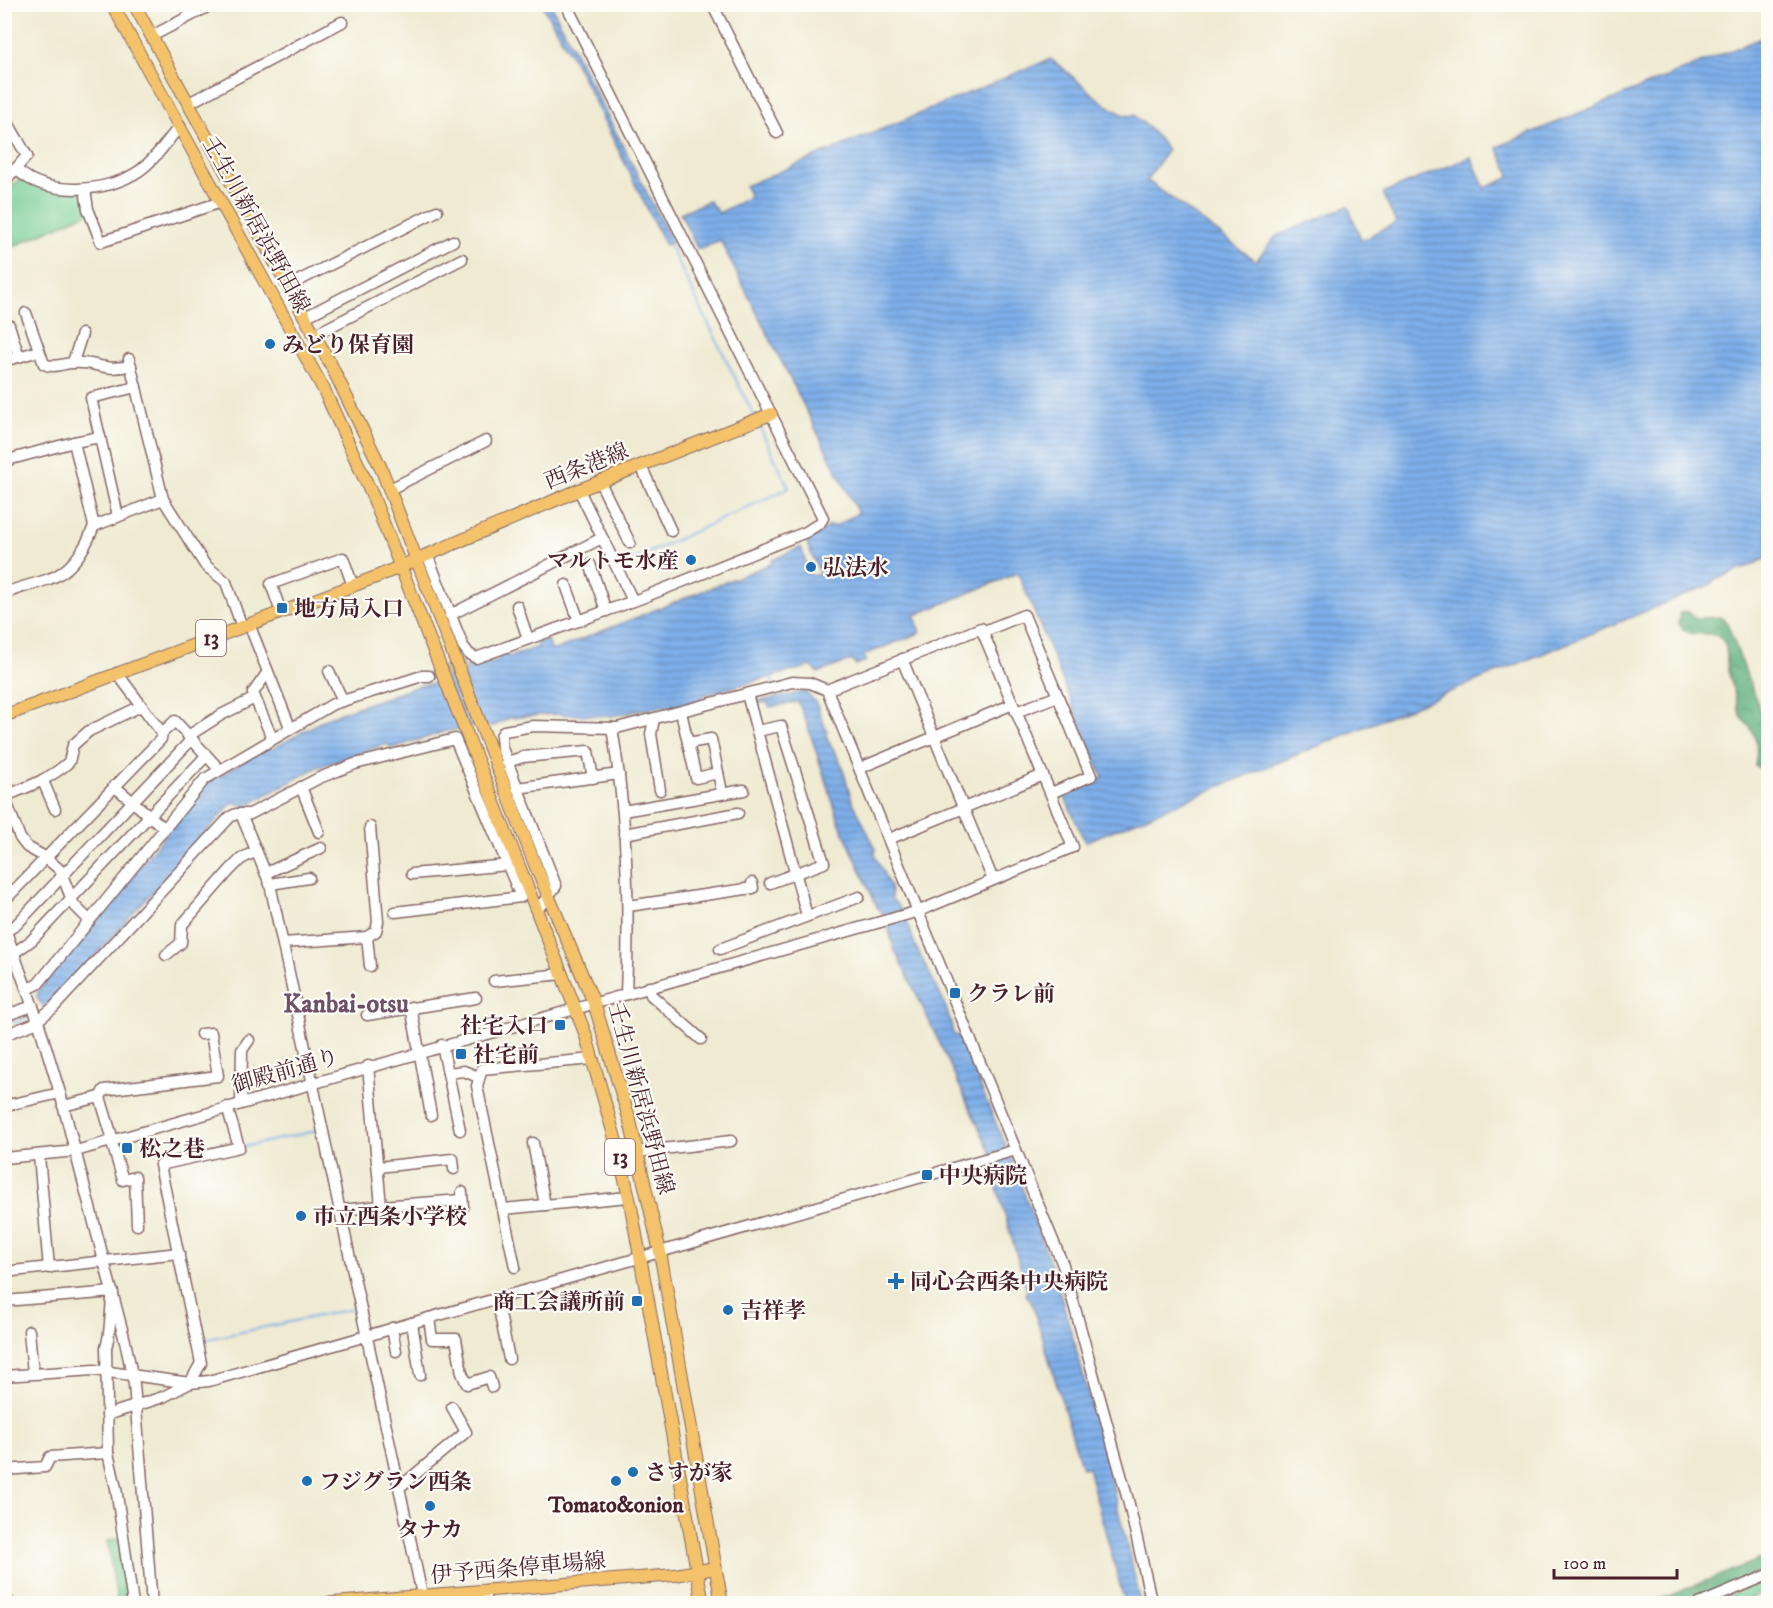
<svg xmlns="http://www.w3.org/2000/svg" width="1773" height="1608" font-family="'IM FELL DW Pica','Noto Serif JP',serif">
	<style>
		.forest { fill: url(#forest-crowns); stroke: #546754; stroke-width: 1.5 }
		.green { fill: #72cb92; stroke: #5e755e; stroke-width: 1.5 }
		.water { fill: url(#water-rules); stroke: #64678a; stroke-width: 1.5 }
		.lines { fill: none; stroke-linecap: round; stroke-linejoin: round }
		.stream { stroke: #7eafe9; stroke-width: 2 }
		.minor-tunnel { stroke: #cec1b0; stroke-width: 10; stroke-dasharray: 10 5; stroke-linecap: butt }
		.minor-casing { stroke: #846665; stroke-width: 13 }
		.major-casing { stroke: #846665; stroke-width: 14 }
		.minor { stroke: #fff; stroke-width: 10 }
		.major { stroke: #f3c26a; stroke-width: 12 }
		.poi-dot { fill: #1f6fb2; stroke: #fdfcf7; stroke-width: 2 }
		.labels { text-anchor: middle; stroke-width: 4.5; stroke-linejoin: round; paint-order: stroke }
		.shield { fill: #fdfcf7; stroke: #806168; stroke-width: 1.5 }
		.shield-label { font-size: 21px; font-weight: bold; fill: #4a1f2b }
		.street-label { font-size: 22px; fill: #4a1f2b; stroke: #fdfcf7 }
		.poi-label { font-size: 22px; font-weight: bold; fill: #4a1f2b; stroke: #fdfcf7; text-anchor: start }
		.quarter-label { font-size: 26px; font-weight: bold; fill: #6e5068; stroke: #fdfcf7 }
	</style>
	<defs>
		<pattern id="forest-crowns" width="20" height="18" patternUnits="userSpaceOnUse" patternTransform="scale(1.5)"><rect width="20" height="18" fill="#5daf7c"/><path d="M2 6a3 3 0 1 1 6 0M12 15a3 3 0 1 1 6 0" fill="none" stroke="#4f8e66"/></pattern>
		<pattern id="water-rules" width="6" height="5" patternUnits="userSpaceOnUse" patternTransform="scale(1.5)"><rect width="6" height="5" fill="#7eafe9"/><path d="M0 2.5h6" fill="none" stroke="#698ebd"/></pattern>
	</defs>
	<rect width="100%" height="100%" fill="#fdfcf7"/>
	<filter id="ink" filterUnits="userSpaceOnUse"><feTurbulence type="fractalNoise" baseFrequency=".0167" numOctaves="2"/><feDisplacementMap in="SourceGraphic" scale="12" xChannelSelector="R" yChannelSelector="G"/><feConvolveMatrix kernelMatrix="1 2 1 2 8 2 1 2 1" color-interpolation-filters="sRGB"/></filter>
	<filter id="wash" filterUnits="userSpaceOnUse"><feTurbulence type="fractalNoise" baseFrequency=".008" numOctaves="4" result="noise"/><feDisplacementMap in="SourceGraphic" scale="24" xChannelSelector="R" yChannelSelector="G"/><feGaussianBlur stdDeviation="1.35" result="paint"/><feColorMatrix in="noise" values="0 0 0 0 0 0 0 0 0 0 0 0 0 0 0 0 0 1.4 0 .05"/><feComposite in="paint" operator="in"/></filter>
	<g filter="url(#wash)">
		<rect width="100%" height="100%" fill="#efead1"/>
		<g class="forest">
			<path d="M1687,611l9,7 25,-1 6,6 41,108v40l-13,-5c2,-12 3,-26 -3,-36 -5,-7 -11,-10 -13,-19 -4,-13 -7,-27 -11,-40 -3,-10 2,-28 -9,-34 -15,-9 -25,5 -41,-13l2,-11z"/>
			<path d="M1768,1556v13l-82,34 -38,1z"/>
		</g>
		<g class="green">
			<path d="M22,174l12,8 51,7 5,23 -85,38 -1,-52z"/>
			<path d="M121,1538l9,61 -13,2 -10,-60z"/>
			<path d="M1768,1578v13l-29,12 -31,1z"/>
		</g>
		<g class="water">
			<path d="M542,5h9l121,237 -7,3 -87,-177z"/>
			<path d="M1768,35v523l-55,23 -1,3 -627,258 -21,-47 39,-17 -85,-205 -103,42 5,18 -56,22 2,6 -11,4 -3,-5 -34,13 -7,-7 -110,30v4l-31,8 -7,-2 -51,10 -60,-2 -43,4 -15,8h-20l-27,5 -54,17 -7,-4 -70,24 -70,38 -13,-4 -184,205 -4,1 -8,-10 1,-7 162,-199 6,-8 58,-35h8l57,-32 92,-32 13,-2 36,-18 4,1 14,-6 2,4 7,-3 4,-5 6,-2 2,3 29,-10 -1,-4 9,-4 6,12 221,-88 -1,-3 29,-13 8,26 3,3 8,-2 -16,-38 18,-4 6,-6h8l22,-13 -138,-273 -18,9 -5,-1 -17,-35 29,-12 10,12 31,-16 -5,-11 305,-127c18,10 66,63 84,56 8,6 31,28 33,36l-20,29 109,81 20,-25 72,-30 13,33 9,-1 2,-4 24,-11 -13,-30 88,-36 14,31 23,-10 2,-3 -13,-28z"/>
			<path d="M805,692l10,9 12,31v7l14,24 11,37 24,49 -1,6 15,32 2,13c15,10 18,34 25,49 11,23 33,58 36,85l6,2 55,130 43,115 46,166 38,156h-13l-5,-7 -35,-128h-6l-51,-168 -6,-5 2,-5 -35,-119 1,-8 -3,-12c-32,-66 -61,-134 -95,-200 -6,-12 -5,-33 -17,-42l-38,-85 -35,-106 -7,-16 -28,5 -4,-5 -13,3 -1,-3z"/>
		</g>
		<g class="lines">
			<g class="stream">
				<path d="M676,234l-9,6 87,176"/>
				<path d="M622,565l167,-77 -31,-64"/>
				<path d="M772,677l1,7"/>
				<path d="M13,1023l14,-5"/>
				<path d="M243,1147l77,-17"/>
				<path d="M204,1340l152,-32"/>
			</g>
		</g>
	</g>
	<g filter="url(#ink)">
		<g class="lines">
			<path class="minor-tunnel" d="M429,676l39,-15"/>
			<defs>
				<g id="minor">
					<path d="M712,4l65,129"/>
					<path d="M152,36l61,-32"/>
					<path d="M189,103l153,-81"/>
					<path d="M4,116l23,40 -23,26"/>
					<path d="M17,170c30,27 90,23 122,1 16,-11 28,-30 41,-45"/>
					<path d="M85,189l3,20 13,33 120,-40"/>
					<path d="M288,286l149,-75"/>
					<path d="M26,313l18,51c10,5 19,-1 29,-1 23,-2 33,10 58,2"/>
					<path d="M305,317l148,-76"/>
					<path d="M9,325l10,32"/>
					<path d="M314,335l148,-76"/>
					<path d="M129,359l34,140 42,66 21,17 16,45"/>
					<path d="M4,361l35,-10"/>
					<path d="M73,362l9,-28"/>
					<path d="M100,437l-26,5 20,84 69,-27"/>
					<path d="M4,461l70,-19"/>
					<path d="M641,466l30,65"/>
					<path d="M600,482l30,61"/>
					<path d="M390,489l96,-48"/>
					<path d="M579,490l54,111"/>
					<path d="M118,516l-27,-118 45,-11"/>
					<path d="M427,554l36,92 6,8 7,4 163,-59 167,-67 14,-9 3,-5 -257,-514"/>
					<path d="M590,564l16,47"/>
					<path d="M566,585l13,36"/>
					<path d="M4,594c17,-8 29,-9 45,-15 23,-8 37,-32 45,-53"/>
					<path d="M517,606l11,33"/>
					<path d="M281,612l-10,-28 72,-26 10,28"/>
					<path d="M450,615l152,-77"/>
					<path d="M249,624l41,103"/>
					<path d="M982,632l42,-17 67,161 -40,17"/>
					<path d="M902,659l91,221"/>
					<path d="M329,671l14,30"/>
					<path d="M117,673l45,60 13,-12 44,48"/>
					<path d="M267,673l-14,20 19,45"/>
					<path d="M747,694l60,222"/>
					<path d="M681,712l15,66 22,-5"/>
					<path d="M1016,712l42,-16"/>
					<path d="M654,719l-3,15 9,56"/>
					<path d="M612,728c15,88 18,177 14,266"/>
					<path d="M757,731l24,-5 43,137 -54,20"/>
					<path d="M188,736l33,-21 34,-17"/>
					<path d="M688,743l23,-4 10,48"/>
					<path d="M507,762l16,-5 65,-6 5,27"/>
					<path d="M860,768l153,-64"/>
					<path d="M43,781l12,28"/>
					<path d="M114,786l50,42"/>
					<path d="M301,787l18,45"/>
					<path d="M517,788l102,-14"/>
					<path d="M4,796l16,42 7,9 18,10 15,13 14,35 15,15"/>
					<path d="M5,796c23,-9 45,-17 64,-34l4,-17 16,-14 52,-25"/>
					<path d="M623,811l121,-21"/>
					<path d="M241,814l29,70 154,720"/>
					<path d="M624,834l114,-21"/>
					<path d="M889,839l154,-64"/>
					<path d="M266,873l55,-25"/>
					<path d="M412,874l96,-9"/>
					<path d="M270,884l39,-6"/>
					<path d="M4,901l157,-162 1,-6"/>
					<path d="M628,906l125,-18 -1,-5"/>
					<path d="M537,910l19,-24 -54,-138 -1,-12 3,-5 29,-5 84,2 175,-46 18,1 17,7 236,575 65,235 24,104"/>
					<path d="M4,926l34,95 22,72 65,248 9,43 18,220"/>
					<path d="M6,931l10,-6 176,-186"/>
					<path d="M367,937l3,29"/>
					<path d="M283,943l84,-6 9,-6 2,-9 -8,-95"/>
					<path d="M720,949l139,-52"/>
					<path d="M14,953l18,-13 174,-184"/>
					<path d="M166,955l15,-12 1,-18 48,-55 11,-11 15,-8"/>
					<path d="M494,981l68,-7"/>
					<path d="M649,987l2,8 50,44"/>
					<path d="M28,989l10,-5 167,-205 128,-75 89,-28h7"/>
					<path d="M4,1000l5,14"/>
					<path d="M411,1007l20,108"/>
					<path d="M367,1015l109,-17"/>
					<path d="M4,1016l29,-10"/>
					<path d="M4,1035l29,-11 20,-16 177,-191 6,-3h14l69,-36 36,-14 100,-25 66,158 -126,15"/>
					<path d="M442,1045l18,85"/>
					<path d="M448,1073l16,-2 14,6"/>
					<path d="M241,1103l1,-53 7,-10"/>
					<path d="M4,1106l56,-13"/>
					<path d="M63,1106l37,-9"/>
					<path d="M111,1140l12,40 12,-3 2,48"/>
					<path d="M113,1140l-13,-43 4,-7 114,-14 -7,-43 -10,1"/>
					<path d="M533,1143l12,62"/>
					<path d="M637,1152l94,-11"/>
					<path d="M39,1156l10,112"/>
					<path d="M4,1158l72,-7 843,-240 154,-64 -92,-219 -154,62"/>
					<path d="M378,1167l75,-8 1,10"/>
					<path d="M462,1192l1,15"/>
					<path d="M381,1206l81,-6"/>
					<path d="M503,1209l125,-12"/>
					<path d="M341,1210l40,-4 -13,-140"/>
					<path d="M515,1267l-38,-181 5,-17 11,-1 100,-9"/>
					<path d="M4,1272l175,-19"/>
					<path d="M497,1299l12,60"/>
					<path d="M4,1301l109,-9c-3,17 -2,42 -7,55l2,106 8,35 17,116"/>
					<path d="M429,1318l3,21h24l6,34 5,11 22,-7 3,10"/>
					<path d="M412,1323l8,52"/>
					<path d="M392,1328l4,23"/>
					<path d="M29,1331l4,42"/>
					<path d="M4,1376l90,-6 96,13 19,-2 807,-231"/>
					<path d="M107,1415l56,-18 27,-14 11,-20 -41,-198 79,-18 -12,-40"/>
					<path d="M4,1470l41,-3 5,-10 58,-4"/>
					<path d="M400,1487l66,-55 -14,-25"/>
					<path d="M4,1596l6,8"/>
					<path d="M474,1604l10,-4 3,-10"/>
					<path d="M1699,1604l69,-29"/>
				</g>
				<g id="major">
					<path d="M112,4l212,386 49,107 212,536 33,116 13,58 72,397"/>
					<path d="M134,4l197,361 50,103 155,399 58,136 36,118 30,131 62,352"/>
					<path d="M4,716l372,-139 203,-87 192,-76"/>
					<path d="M322,1604l353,-29 40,-7"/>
				</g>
			</defs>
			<use href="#minor" class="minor-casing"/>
			<use href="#major" class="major-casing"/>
			<use href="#minor" class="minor"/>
			<use href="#major" class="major"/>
		</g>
	</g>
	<g class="poi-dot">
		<circle cx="270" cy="344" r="6"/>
		<circle cx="691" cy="560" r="6"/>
		<circle cx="811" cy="567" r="6"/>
		<rect x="276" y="602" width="12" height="12" rx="3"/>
		<rect x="949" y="987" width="12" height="12" rx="3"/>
		<rect x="554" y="1019" width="12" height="12" rx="3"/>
		<rect x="455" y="1048" width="12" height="12" rx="3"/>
		<rect x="121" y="1142" width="12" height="12" rx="3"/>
		<rect x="921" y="1169" width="12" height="12" rx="3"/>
		<circle cx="301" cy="1216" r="6"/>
		<path d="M893 1272h6v6h6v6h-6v6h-6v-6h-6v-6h6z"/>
		<rect x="631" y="1295" width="12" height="12" rx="3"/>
		<circle cx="728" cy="1310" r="6"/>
		<circle cx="633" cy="1472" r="6"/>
		<circle cx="307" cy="1481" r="6"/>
		<circle cx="616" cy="1481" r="6"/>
		<circle cx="430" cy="1506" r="6"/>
	</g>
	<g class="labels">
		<g class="shield">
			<rect x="196" y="620" width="30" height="36" rx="4.5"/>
			<rect x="605" y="1139" width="30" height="36" rx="4.5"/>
		</g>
		<g class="shield-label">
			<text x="211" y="645">13</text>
			<text x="620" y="1164">13</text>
		</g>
		<g class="street-label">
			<text transform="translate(257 224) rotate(61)" y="8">壬生川新居浜野田線</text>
			<text transform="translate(586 465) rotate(-22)" y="8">西条港線</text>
			<text transform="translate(285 1070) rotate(-16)" y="8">御殿前通り</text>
			<text transform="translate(642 1098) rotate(75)" y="8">壬生川新居浜野田線</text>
			<text transform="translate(518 1567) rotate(-5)" y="8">伊予西条停車場線</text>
		</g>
		<g class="poi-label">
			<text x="282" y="352">みどり保育園</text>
			<text x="679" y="568" text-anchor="end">マルトモ水産</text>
			<text x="823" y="575">弘法水</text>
			<text x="294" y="616">地方局入口</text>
			<text x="967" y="1001">クラレ前</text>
			<text x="548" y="1033" text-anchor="end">社宅入口</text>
			<text x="473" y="1062">社宅前</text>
			<text x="139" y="1156">松之巷</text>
			<text x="939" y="1183">中央病院</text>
			<text x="313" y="1224">市立西条小学校</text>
			<text x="910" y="1289">同心会西条中央病院</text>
			<text x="625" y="1309" text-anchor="end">商工会議所前</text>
			<text x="740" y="1318">吉祥孝</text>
			<text x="645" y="1480">さすが家</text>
			<text x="319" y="1489">フジグラン西条</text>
			<text x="616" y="1512" text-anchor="middle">Tomato&amp;onion</text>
			<text x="430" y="1537" text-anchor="middle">タナカ</text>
		</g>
		<g class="quarter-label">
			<text x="346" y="1012">Kanbai-otsu</text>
		</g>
	</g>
	<rect width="1773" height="1608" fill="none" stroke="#fdfcf7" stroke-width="24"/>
	<path d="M1554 1569v9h123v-9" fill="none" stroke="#4a1f2b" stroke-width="3"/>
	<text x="1563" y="1569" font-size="18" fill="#4a1f2b" stroke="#fdfcf7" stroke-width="4.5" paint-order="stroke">100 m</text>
</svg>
